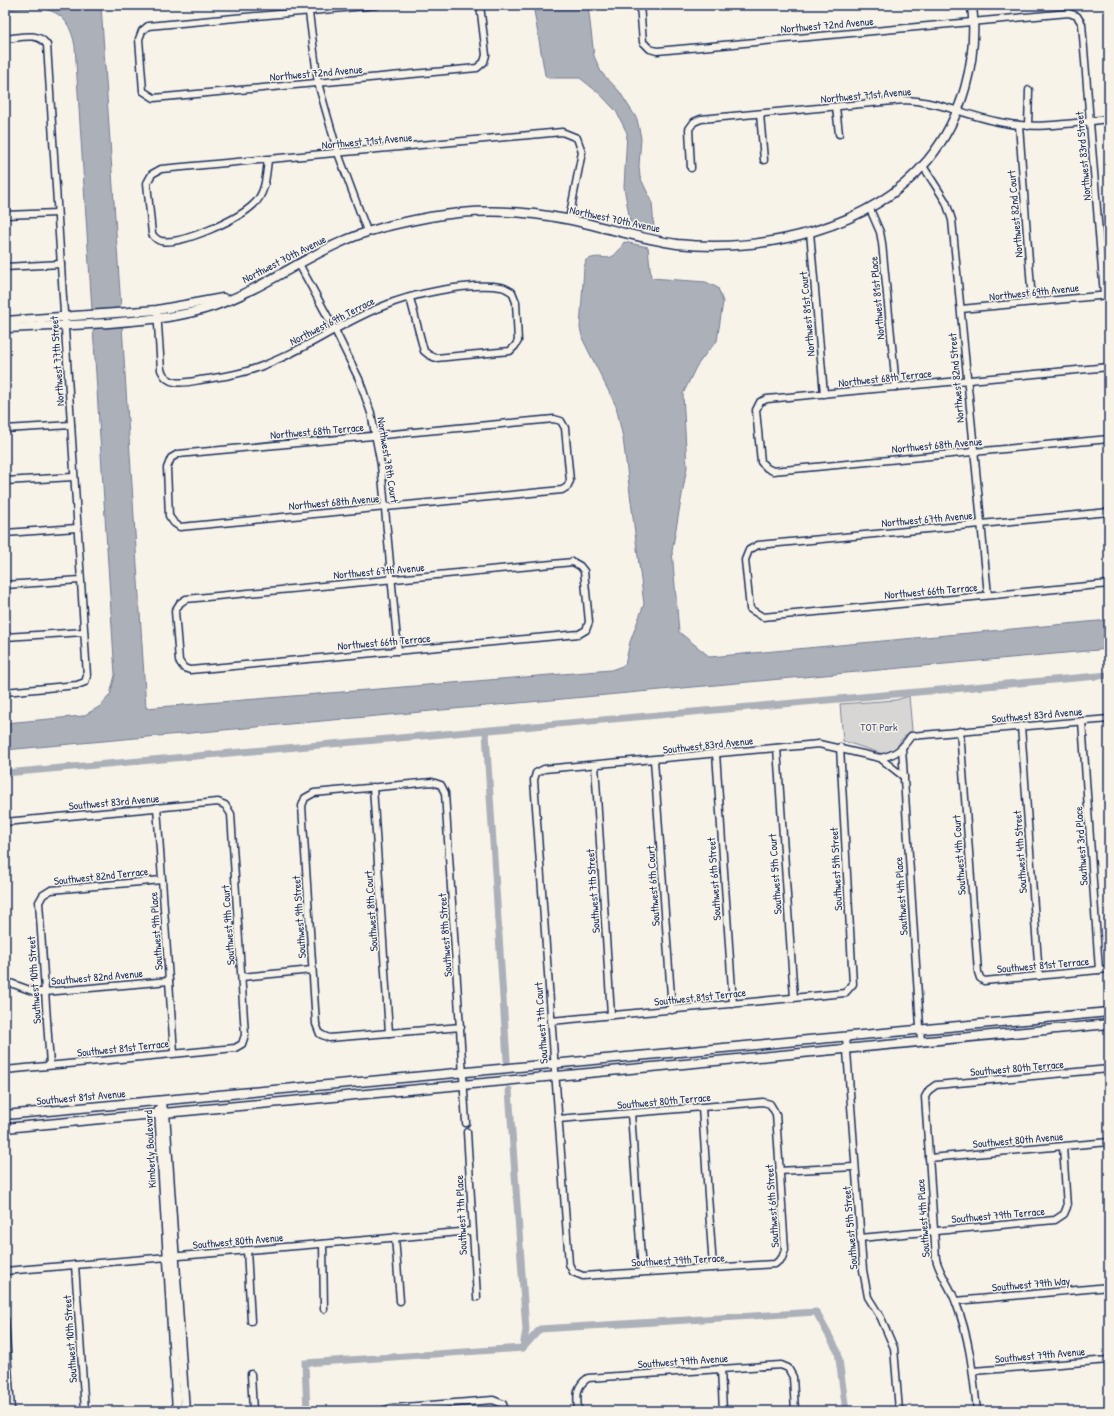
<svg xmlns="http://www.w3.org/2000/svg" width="1114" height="1416" font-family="'Patrick Hand',sans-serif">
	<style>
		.green { fill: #d7d6d4; stroke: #798299 }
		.water { fill: #acb0b9; stroke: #727c95 }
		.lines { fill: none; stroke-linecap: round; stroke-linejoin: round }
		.canal { stroke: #acb0b9; stroke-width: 7 }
		.street-casing { stroke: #1b2f5e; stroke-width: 9 }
		.secondary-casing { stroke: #1b2f5e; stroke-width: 11 }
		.street { stroke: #f7f3e8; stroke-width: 6 }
		.secondary { stroke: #f7f3e8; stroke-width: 8 }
		.labels { text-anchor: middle; stroke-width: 3; stroke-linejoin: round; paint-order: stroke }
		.street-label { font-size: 11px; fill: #1b2f5e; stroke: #f7f3e8 }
		.park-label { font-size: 11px; fill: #415076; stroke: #f7f3e8 }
	</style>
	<rect width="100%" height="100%" fill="#f7f3e8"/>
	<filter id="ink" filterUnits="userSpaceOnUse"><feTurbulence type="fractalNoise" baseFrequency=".025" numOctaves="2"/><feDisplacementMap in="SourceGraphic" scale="8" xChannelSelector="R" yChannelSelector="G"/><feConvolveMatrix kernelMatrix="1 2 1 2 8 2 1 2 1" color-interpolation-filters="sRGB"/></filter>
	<g filter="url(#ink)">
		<path class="green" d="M909,696l3,34 -11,10 -4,8 -14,6 -40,-13 -3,-37 56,-4z"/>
		<g class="water">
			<path d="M5,5h96l20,303 -29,2 -17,-264c-8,-43 -34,-39 -70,-36z"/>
			<path d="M533,5h55l6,51 7,16 18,19 18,28 4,19 -2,28 1,11 12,25 2,26 -21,-3 -3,-4 -6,-34 3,-54 -11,-22 -16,-17 -20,-16h-32l-3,-3z"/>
			<path d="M624,242l24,5 3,31 55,4 12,6 5,14 -6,39 -10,11 -11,15 -13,27 4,73 -15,84 7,81 31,25 399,-37v29l-1104,101v-27l78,-7 16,-9 11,-12 5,-20 -22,-348 29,-1 24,382 465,-38 14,-5 5,-23 14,-38 -21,-166 -7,-32 -33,-66 -3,-12 4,-60 2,-8c20,-9 23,9 38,-18z"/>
		</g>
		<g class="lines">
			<g class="canal">
				<path d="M486,733l21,327"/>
				<path d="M5,773l1104,-98"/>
				<path d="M509,1090l17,240 -3,17"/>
				<path d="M307,1411l-2,-48 218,-15 17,-19 276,-17 22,40 8,59"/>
			</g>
			<defs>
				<g id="street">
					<path d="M308,5l10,78 20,70 29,78"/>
					<path d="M377,5l-229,21 -6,5 -3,8 4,52 11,7 323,-30 7,-6 2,-7 -6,-50"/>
					<path d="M640,5l3,37 7,7 7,2 412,-38 8,3 5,8 22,271"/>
					<path d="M5,39c14,-1 33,-8 42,6l40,631 -2,6 -8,3 -72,7"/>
					<path d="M836,107l3,27"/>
					<path d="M760,114l4,46"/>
					<path d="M1019,125l13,177"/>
					<path d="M1028,126l1,-36"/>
					<path d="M268,160c-2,15 -2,33 -14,44 -15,15 -72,41 -93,37 -4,-1 -7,-4 -9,-7l-5,-51 5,-9 9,-5 401,-37 15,6 5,14 -13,67"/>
					<path d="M923,166l23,36 6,18 36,375"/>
					<path d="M691,168l-2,-39 5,-7 7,-3 203,-19c34,1 61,15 95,22 35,8 74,1 110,-3"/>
					<path d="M5,202l1,13"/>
					<path d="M870,209l10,23 2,11 14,144"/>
					<path d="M5,215l52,-2"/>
					<path d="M810,232l14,162"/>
					<path d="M299,264l36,66 24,49 12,34 10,52 17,186"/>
					<path d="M5,267l56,-3"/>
					<path d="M961,309l148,-14"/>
					<path d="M157,310l4,60c7,17 23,13 39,10 21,-3 42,-6 62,-14 42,-15 78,-43 119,-59 30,-13 88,-25 120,-20 3,0 7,3 11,5l4,10 2,39 -3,5 -5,5 -74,7 -7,-3 -5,-4 -14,-53"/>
					<path d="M1109,367l-342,32 -7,3 -4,8 5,52 6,6 6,3 336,-32"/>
					<path d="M554,419l7,2 4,7 5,53 -3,6 -5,3 -382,37 -6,-4 -5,-7 -2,-48 4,-10 7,-4z"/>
					<path d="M5,429l66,-4"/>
					<path d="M5,481l68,-4"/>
					<path d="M1109,512l-351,33 -9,5 -4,10 5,49 13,8 346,-33"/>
					<path d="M5,533l72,-5"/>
					<path d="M573,562l7,4 4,5 5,51 -3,8 -7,4 -389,36 -6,-2 -5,-7 -4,-50 5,-8 6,-4z"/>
					<path d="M5,585l75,-5"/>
					<path d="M5,637l79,-5"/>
					<path d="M1082,721l17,249"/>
					<path d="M1021,726l18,250"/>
					<path d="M960,731l18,241 2,6 4,3 125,-12"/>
					<path d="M777,748l17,250"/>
					<path d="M902,748l19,294"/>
					<path d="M716,753l17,251"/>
					<path d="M880,758c16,-3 22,-9 31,-22l198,-17"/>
					<path d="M654,760l18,250"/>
					<path d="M595,765l16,250"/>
					<path d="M373,787l16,246"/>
					<path d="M157,807l17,246"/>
					<path d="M5,822l213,-20 7,3 6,9 14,221 -3,9 -7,4 -230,22"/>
					<path d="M242,977l70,-7"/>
					<path d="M5,981l30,11h10l124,-11"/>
					<path d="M551,1021l294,-28 8,-9 -13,-237"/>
					<path d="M461,1027l-132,11 -9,-4 -4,-10 -14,-218 3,-8 9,-5 118,-11 9,3 4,8 21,330"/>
					<path d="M846,1037l17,233 5,27 13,21 13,30 5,63"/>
					<path d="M50,1065l-11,-163 4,-7 8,-5 111,-10"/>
					<path d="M702,1108l11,160"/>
					<path d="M631,1113l11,159"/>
					<path d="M558,1119l205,-17 7,2 6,10 9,136 -3,8 -7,6 -192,12 -10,-4 -4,-8 -35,-484 2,-7 8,-4 275,-25 61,14 24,19"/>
					<path d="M467,1132l10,165"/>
					<path d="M929,1158l180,-16"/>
					<path d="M779,1171l75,-4"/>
					<path d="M395,1237l5,64"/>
					<path d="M860,1238l195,-18 9,-6 3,-7 -4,-60"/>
					<path d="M323,1244l1,65"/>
					<path d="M247,1250l4,71"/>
					<path d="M75,1265l10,146"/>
					<path d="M5,1271l467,-40"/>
					<path d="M956,1301l153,-14"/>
					<path d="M5,1319l6,92"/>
					<path d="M721,1368l2,43"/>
					<path d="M973,1371l136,-11"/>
					<path d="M251,1374l2,37"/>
					<path d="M381,1411l11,-3 101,-8 10,4 2,7"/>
					<path d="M578,1411c-1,-15 -3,-24 10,-33l193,-13 7,3 5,9 2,34"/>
					<path d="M977,1411c-4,-38 -7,-72 -21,-108 -5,-16 -16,-28 -20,-44l-11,-162 4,-7 7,-5 173,-16"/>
				</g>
				<g id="secondary">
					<path d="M5,321l152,-11 66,-12"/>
					<path d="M5,328c34,-1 68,-3 103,-5 36,-3 71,-5 106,-17 43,-15 82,-43 123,-62 29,-14 61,-21 93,-27 44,-8 91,-7 136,2 37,7 74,20 111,25 86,9 194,-15 251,-84 35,-43 50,-100 44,-155"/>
					<path d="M159,1101l6,12 20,298"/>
					<path d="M159,1110l18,301"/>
					<path d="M5,1115l1104,-103"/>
					<path d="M5,1128l1104,-104"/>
				</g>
			</defs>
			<use href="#street" class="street-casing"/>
			<use href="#secondary" class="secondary-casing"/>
			<use href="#street" class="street"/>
			<use href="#secondary" class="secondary"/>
		</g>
	</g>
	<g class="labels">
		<g class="street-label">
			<text transform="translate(827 25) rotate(-5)" y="4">Northwest 72nd Avenue</text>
			<text transform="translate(316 73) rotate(-5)" y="4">Northwest 72nd Avenue</text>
			<text transform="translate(866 95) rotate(-5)" y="4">Northwest 71st Avenue</text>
			<text transform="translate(367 141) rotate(-5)" y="4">Northwest 71st Avenue</text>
			<text transform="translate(1083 156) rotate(-95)" y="4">Northwest 83rd Street</text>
			<text transform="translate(1015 214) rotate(-95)" y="4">Northwest 82nd Court</text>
			<text transform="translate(615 219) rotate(12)" y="4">Northwest 70th Avenue</text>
			<text transform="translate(284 259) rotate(-27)" y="4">Northwest 70th Avenue</text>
			<text transform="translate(1034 292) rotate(-6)" y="4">Northwest 69th Avenue</text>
			<text transform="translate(877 298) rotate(-95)" y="4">Northwest 81st Place</text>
			<text transform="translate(807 314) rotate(-95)" y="4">Northwest 81st Court</text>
			<text transform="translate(332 321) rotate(-27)" y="4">Northwest 69th Terrace</text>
			<text transform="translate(57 361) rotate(-94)" y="4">Northwest 77th Street</text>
			<text transform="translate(885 378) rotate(-6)" y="4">Northwest 68th Terrace</text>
			<text transform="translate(956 378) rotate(-95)" y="4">Northwest 82nd Street</text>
			<text transform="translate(317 431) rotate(-5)" y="4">Northwest 68th Terrace</text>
			<text transform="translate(937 445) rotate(-5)" y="4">Northwest 68th Avenue</text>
			<text transform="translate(388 460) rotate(81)" y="4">Northwest 78th Court</text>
			<text transform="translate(334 502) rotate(-5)" y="4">Northwest 68th Avenue</text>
			<text transform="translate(927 519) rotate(-5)" y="4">Northwest 67th Avenue</text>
			<text transform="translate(379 571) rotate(-5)" y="4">Northwest 67th Avenue</text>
			<text transform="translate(931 591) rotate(-5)" y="4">Northwest 66th Terrace</text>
			<text transform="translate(384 642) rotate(-5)" y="4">Northwest 66th Terrace</text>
			<text transform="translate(1037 715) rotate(-5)" y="4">Southwest 83rd Avenue</text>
			<text transform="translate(708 745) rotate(-6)" y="4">Southwest 83rd Avenue</text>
			<text transform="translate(114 802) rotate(-5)" y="4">Southwest 83rd Avenue</text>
			<text transform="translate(1081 846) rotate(-94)" y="4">Southwest 3rd Place</text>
			<text transform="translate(1020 852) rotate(-94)" y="4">Southwest 4th Street</text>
			<text transform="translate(959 855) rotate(-94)" y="4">Southwest 4th Court</text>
			<text transform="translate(836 869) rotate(-93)" y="4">Southwest 5th Street</text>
			<text transform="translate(775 874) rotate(-94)" y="4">Southwest 5th Court</text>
			<text transform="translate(101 876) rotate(-6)" y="4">Southwest 82nd Terrace</text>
			<text transform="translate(714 879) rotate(-94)" y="4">Southwest 6th Street</text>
			<text transform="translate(653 886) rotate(-94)" y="4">Southwest 6th Court</text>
			<text transform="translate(593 891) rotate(-94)" y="4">Southwest 7th Street</text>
			<text transform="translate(901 896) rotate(-94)" y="4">Southwest 4th Place</text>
			<text transform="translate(371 911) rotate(-94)" y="4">Southwest 8th Court</text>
			<text transform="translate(299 917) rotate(-94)" y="4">Southwest 9th Street</text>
			<text transform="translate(228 925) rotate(-94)" y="4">Southwest 9th Court</text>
			<text transform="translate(156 931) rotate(-94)" y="4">Southwest 9th Place</text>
			<text transform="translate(445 935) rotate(-94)" y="4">Southwest 8th Street</text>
			<text transform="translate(1043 965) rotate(-5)" y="4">Southwest 81st Terrace</text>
			<text transform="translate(97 977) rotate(-5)" y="4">Southwest 82nd Avenue</text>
			<text transform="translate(34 980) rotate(-94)" y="4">Southwest 10th Street</text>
			<text transform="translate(700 997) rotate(-6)" y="4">Southwest 81st Terrace</text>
			<text transform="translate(541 1023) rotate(-94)" y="4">Southwest 7th Court</text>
			<text transform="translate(123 1048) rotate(-6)" y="4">Southwest 81st Terrace</text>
			<text transform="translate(1017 1068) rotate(-5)" y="4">Southwest 80th Terrace</text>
			<text transform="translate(81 1097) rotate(-5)" y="4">Southwest 81st Avenue</text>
			<text transform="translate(664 1101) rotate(-5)" y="4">Southwest 80th Terrace</text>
			<text transform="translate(1018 1140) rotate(-5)" y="4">Southwest 80th Avenue</text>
			<text transform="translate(150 1149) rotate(-93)" y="4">Kimberly Boulevard</text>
			<text transform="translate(772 1206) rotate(-94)" y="4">Southwest 6th Street</text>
			<text transform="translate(461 1215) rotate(-93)" y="4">Southwest 7th Place</text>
			<text transform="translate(998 1215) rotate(-5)" y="4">Southwest 79th Terrace</text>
			<text transform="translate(923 1218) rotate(-94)" y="4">Southwest 4th Place</text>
			<text transform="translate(850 1228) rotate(-95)" y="4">Southwest 5th Street</text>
			<text transform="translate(238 1241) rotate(-5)" y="4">Southwest 80th Avenue</text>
			<text transform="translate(678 1260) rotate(-3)" y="4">Southwest 79th Terrace</text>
			<text transform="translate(1031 1284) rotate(-5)" y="4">Southwest 79th Way</text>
			<text transform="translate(70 1339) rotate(-94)" y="4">Southwest 10th Street</text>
			<text transform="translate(1040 1355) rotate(-5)" y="4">Southwest 79th Avenue</text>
			<text transform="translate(683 1361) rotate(-4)" y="4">Southwest 79th Avenue</text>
		</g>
		<g class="park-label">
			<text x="879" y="731">TOT Park</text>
		</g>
	</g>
	<rect width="1114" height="1416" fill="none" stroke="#f7f3e8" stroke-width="20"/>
	<rect x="10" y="10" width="1094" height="1396" fill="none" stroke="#1b2f5e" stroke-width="1.5" filter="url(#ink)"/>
</svg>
